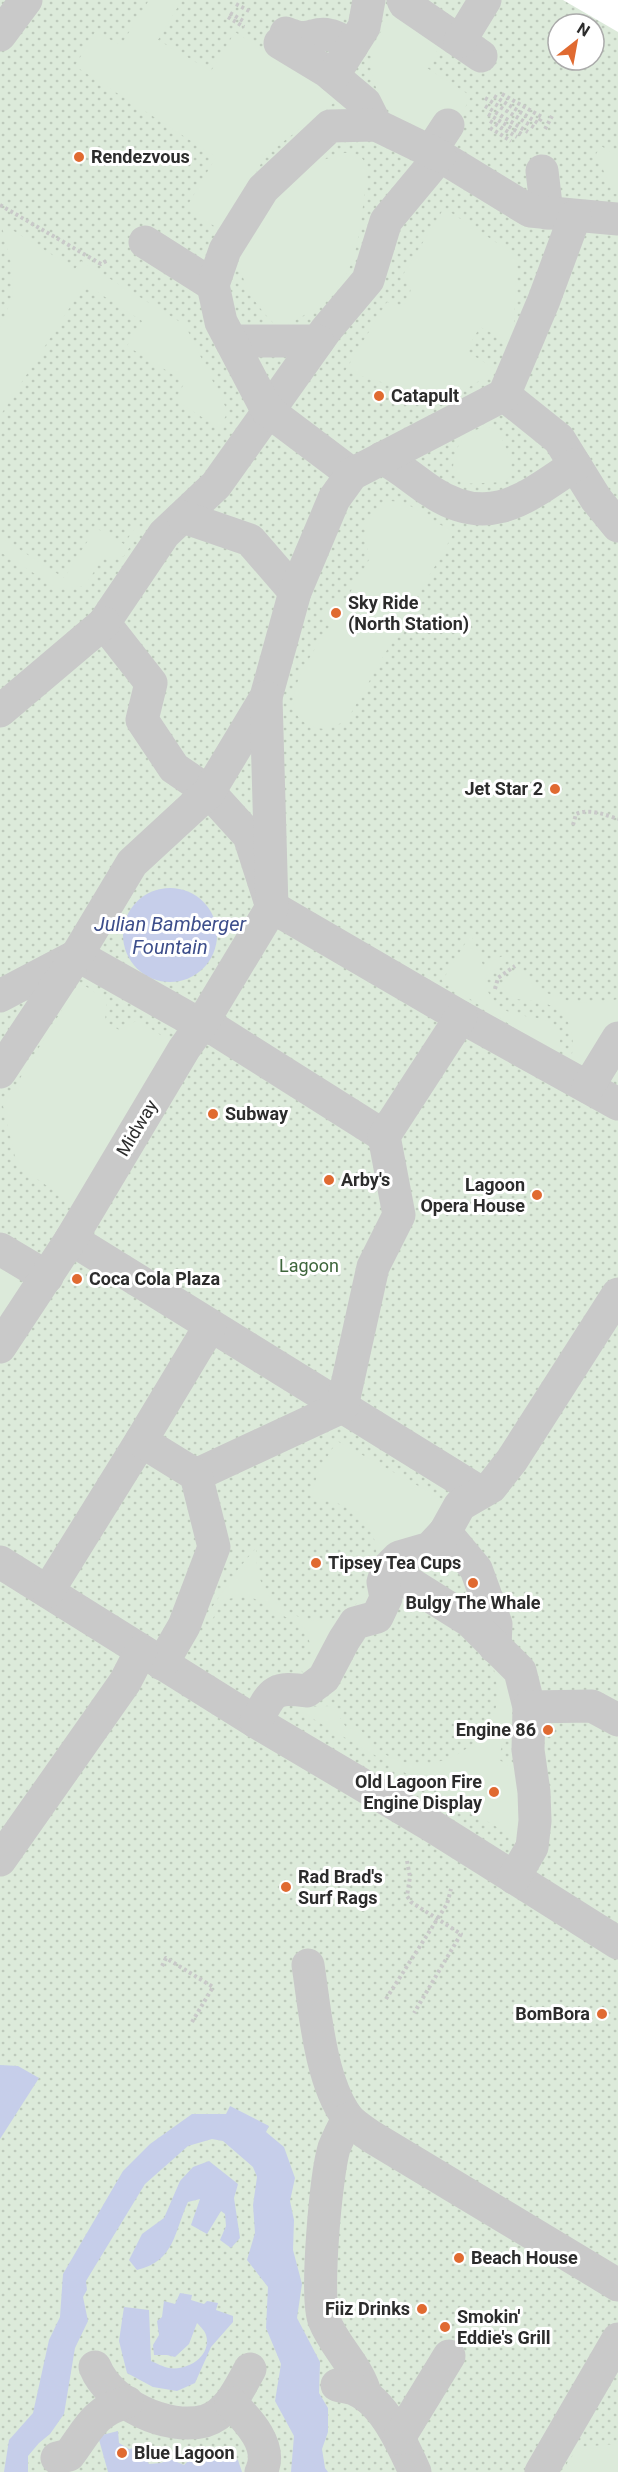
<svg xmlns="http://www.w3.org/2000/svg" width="618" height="2472" font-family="Roboto,sans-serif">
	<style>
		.grass { fill: url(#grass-dots); fill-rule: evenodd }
		.garden { fill: #dceada }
		.water { fill: #c6ceea }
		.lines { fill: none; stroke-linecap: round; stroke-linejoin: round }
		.path { stroke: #c9c9c9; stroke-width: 4; stroke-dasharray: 3 3; stroke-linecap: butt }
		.minor { stroke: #c9c9c9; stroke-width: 33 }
		.poi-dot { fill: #e06a31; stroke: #fff; stroke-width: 2 }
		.labels { text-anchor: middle; stroke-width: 6; stroke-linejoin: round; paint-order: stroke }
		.poi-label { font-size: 18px; font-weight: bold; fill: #2c2c2c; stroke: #fff; text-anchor: start }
		.street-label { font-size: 18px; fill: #2c2c2c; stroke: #fff }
		.park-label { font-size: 18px; fill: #3e663b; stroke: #fff }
		.water-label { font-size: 20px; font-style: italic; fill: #3d4e8b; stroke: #fff }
	</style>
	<defs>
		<pattern id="grass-dots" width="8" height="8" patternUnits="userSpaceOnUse" patternTransform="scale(1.5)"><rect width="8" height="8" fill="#dceada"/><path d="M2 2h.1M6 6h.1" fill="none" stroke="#bdc9bb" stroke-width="1.8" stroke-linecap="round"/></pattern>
	</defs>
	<rect width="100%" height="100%" fill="#fff"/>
	<path class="grass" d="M0,0h563l55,32v2440h-618zM558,24h36v36h-36z"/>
	<g class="garden">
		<path d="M149,0h33l-24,40 53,31 24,-39 105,66 -74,57 -44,76 -36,-23 30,-51 -141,-91 20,-34 26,13z"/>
		<path d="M395,9l50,29 -18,30 44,28c-3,6 -7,15 -12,19 -41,35 -91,-11 -88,-57 2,-18 15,-34 24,-49z"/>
		<path d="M601,146l17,10v37l-4,1 -18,-40z"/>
		<path d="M344,153c18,-1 22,6 23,24 -7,40 -6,98 -43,125 -13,10 -29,18 -44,27 -23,-20 -39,-44 -42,-74l52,-77 36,-19z"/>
		<path d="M444,208l73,48 -4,88 -33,-17 -14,24 31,19 -62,38 -54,-26 -36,-11 42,-69 12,5 9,-5 3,-14 -10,-10z"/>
		<path d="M1,223l74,46 6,-8 104,64 43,87 -9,16 -44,-28 10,-18 -58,-36 15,-25 -57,-37 -85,132v-88l13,-33 -2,-32z"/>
		<path d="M489,427c17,7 19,30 24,46l-9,9 -42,2 -9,-12c0,-24 10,-43 36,-45z"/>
		<path d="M388,501c27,-1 42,23 67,30l-105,184c-8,9 -20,16 -33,13 -53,-15 -2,-77 14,-104l-9,-5 12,-21 10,5 26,-45c-8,-27 -7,-41 18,-57z"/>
		<path d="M137,525l2,8 -15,23 -22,3 -17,27 -26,3 -59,-37v-15l64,41 32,-50 28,16z"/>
		<path d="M471,934l12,31 24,-11 3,5 -23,16c-3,8 -1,14 4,22 4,4 8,10 14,13 24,13 67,-1 52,45l-115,-74z"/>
		<path d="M519,972c28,28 60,37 99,27v29l-33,37h-9l-11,-6 7,-5c4,-27 -7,-48 -36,-53 -8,-1 -16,0 -24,-4 -4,-2 -7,-7 -10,-10l2,-7z"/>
		<path d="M79,982l28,18 -2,21 14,9 19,-10 33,22 -98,162 -56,-39 -14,-59z"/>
		<path d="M0,1269l23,15 -23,37z"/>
		<path d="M337,1441l114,63 -138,173 -12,-6 11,-19 -6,-23 -58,-34 -25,5 -11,20 -6,-4 33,-48 17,-20c0,28 6,47 30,62 78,52 145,-102 25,-112l7,-26z"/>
		<path d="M492,1661l16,9 8,31 -18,58 26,17 -5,64 -226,-133 40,-1 14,23 12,-1c5,6 9,13 15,18 40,37 104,13 121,-35 5,-17 1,-33 -3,-50z"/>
		<path d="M618,2441v31h-50l-1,-9 12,-16 37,-3z"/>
	</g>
	<g class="water">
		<circle cx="170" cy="935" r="47"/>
		<path d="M0,2065l18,1 21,12 -39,61z"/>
		<path d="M230,2106l39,20 -3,6 18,15 11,31 -5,23 4,19 -1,30 9,34 -5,34 23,44 -1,31 9,15v24l-6,17 3,19 3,4h-37l3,-36 -19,-35 6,-37 -15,-36 2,-41 -21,-27 8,-27 -2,-28 4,-28 -4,-10 -30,-26 -11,-2 -24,7 -43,38 -59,97 1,9 -4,7 5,24 -13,27 -11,66 -14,20 -11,9 -11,13v16h-24l5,-32 24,-27 16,-73 11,-23 3,-43 60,-103 27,-27 42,-30h34z"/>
		<path d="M209,2161l29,23 -4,14 6,40 -9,10 -11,-8 6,-14 -1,-12 -4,-3 -14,23 -16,-9 9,-26 -12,3c-14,30 -13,59 -51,68l-8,-10 13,-26 22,-16 16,-37 13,-14z"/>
		<path d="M180,2293l12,2 -1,5 13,4 3,-3 11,2 -2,7 17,6v6l-22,25 -16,36 -18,8 -24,-4 -26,-14 -8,-32 5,-34 25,3 2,51c5,2 12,6 18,7 19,3 43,-12 37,-33 -1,-4 -6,-9 -9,-12l-8,21 -14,13 -8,-2h-13l-1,-10 6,-10 -2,-14 5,-4 2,-16 11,3z"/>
		<path d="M118,2431l1,12 10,6 9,-2 11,17 12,-1 9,-4 14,6 14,-14 22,-2 18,11 4,12h-134l-10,-36z"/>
	</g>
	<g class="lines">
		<g class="path">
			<path d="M236,4l15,8"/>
			<path d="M230,13l15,9"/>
			<path d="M228,17l16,10"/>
			<path d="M494,96l44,27 4,-6 -42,-24"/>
			<path d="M485,98l50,30"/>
			<path d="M485,106l43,26"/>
			<path d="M488,114l35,21"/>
			<path d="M490,121l27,16"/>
			<path d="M490,128l21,13"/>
			<path d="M545,129l7,-13"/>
			<path d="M0,205l101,59 7,-4"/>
			<path d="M573,825l3,-11c13,-6 30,1 42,5"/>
			<path d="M495,989l3,-11 17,-12"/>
			<path d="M407,1861l3,16 -3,19 4,6 50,32 -47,79"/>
			<path d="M162,1966l4,-8 47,29 -21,35"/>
			<path d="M386,1999l61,-95 4,-15"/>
		</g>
		<g class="minor">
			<path d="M403,0l2,4 76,52"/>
			<path d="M286,33c25,11 26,-2 43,2 8,1 16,7 23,11"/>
			<path d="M0,35l26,-35"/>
			<path d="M460,41l25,-41"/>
			<path d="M280,43l48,29 37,31 11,22"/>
			<path d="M333,76l31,-49 5,-27"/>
			<path d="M431,151l17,-26"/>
			<path d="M542,171l5,42"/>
			<path d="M618,219l-88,-8 -90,-55 -54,65 -18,59 -42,50 -110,155 -52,49 -60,89 47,60 -9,37 32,48 35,24 40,44 23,71 189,110 157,87"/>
			<path d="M145,242l68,43"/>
			<path d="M231,341h87"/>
			<path d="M504,395l55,44 37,60 22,27"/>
			<path d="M382,458c18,9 33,23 50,34 58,38 95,5 143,-27"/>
			<path d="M352,474l-85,-64 -46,-88 -8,-37 12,-35 38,-61 67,-63 46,-1 64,31"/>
			<path d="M183,517l67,23 45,52"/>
			<path d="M0,711l104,-88"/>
			<path d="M77,955l124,70 15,5 168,106"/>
			<path d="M0,996l72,-38"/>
			<path d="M0,1072l77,-117 55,-92 77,-71 57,-95 29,-105 39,-93 18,-25 152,-79 40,-95 31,-84"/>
			<path d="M588,1087l30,-49"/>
			<path d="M71,1239l409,253"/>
			<path d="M0,1249l47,28"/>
			<path d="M0,1347l71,-108 113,-190 17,-24 71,-118 -6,-210"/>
			<path d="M196,1475l146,-68 31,-140 26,-52 -15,-79 77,-119"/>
			<path d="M445,1532l31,37 20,55 -1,23"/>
			<path d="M0,1562l256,160 176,104 186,117"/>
			<path d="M387,1569l83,52 50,50 9,36 -1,43 6,42 1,29 -3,26 -18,31"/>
			<path d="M48,1591l93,-150"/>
			<path d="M162,1664l22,-38 30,-79 -18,-72 -55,-34 69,-115"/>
			<path d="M529,1707l63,-1 26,14"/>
			<path d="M256,1722c16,-30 16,-36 51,-31l17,-13 20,-38 11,-17 22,-6 9,-19 -3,-16 4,-13 12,-12 31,-9 15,-16 15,-27 31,-18 21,-27 106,-166"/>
			<path d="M0,1860l125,-178 16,-31"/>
			<path d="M308,1965c7,45 12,115 39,152 6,8 17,14 25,20l246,148"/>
			<path d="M348,2119c-5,9 -10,19 -14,29 -8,27 -19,149 -10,172 11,28 35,47 42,76"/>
			<path d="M95,2367c15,37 72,64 110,54 23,-7 34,-32 45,-52"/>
			<path d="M337,2385c6,2 13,2 19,5 28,12 47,55 59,82"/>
			<path d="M231,2403c17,17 43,44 30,69"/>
			<path d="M399,2438l50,-82"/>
			<path d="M57,2458l12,-3c19,-25 25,-44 58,-53"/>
			<path d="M541,2472l77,-133"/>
		</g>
	</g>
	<g class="poi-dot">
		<circle cx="79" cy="157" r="6"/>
		<circle cx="379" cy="396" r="6"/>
		<circle cx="336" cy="613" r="6"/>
		<circle cx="555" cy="789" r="6"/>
		<circle cx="213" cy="1114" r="6"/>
		<circle cx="329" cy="1180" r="6"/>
		<circle cx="537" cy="1195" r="6"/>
		<circle cx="77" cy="1279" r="6"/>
		<circle cx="316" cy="1563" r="6"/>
		<circle cx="473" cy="1583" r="6"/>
		<circle cx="548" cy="1730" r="6"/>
		<circle cx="494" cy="1792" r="6"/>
		<circle cx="286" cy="1887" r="6"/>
		<circle cx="602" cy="2014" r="6"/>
		<circle cx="459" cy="2258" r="6"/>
		<circle cx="422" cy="2309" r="6"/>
		<circle cx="445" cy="2327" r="6"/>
		<circle cx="122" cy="2453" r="6"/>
	</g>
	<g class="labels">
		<g class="poi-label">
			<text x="91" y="163">Rendezvous</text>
			<text x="391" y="402">Catapult</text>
			<text x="348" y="609">Sky Ride<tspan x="348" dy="21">(North Station)</tspan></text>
			<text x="543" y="795" text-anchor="end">Jet Star 2</text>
			<text x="225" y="1120">Subway</text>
			<text x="341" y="1186">Arby's</text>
			<text x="525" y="1191" text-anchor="end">Lagoon<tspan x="525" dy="21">Opera House</tspan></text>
			<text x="89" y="1285">Coca Cola Plaza</text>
			<text x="328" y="1569">Tipsey Tea Cups</text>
			<text x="473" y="1609" text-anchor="middle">Bulgy The Whale</text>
			<text x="536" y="1736" text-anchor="end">Engine 86</text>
			<text x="482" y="1788" text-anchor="end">Old Lagoon Fire<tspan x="482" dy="21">Engine Display</tspan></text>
			<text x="298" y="1883">Rad Brad's<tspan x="298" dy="21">Surf Rags</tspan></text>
			<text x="590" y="2020" text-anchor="end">BomBora</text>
			<text x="471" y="2264">Beach House</text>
			<text x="410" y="2315" text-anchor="end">Fiiz Drinks</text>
			<text x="457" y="2323">Smokin'<tspan x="457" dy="21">Eddie's Grill</tspan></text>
			<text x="134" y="2459">Blue Lagoon</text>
		</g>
		<g class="street-label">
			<text transform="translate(137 1128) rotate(-59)" y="6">Midway</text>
		</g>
		<g class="park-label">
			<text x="309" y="1272">Lagoon</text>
		</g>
		<g class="water-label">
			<text x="170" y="931">Julian Bamberger<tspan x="170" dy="23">Fountain</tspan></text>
		</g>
	</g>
	<g transform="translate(576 42) rotate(31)"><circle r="28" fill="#ffffff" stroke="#ababab" stroke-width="1.5"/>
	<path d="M0-4.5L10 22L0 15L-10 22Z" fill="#e06a31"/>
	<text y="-9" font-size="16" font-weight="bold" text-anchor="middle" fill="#2c2c2c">N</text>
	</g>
</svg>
